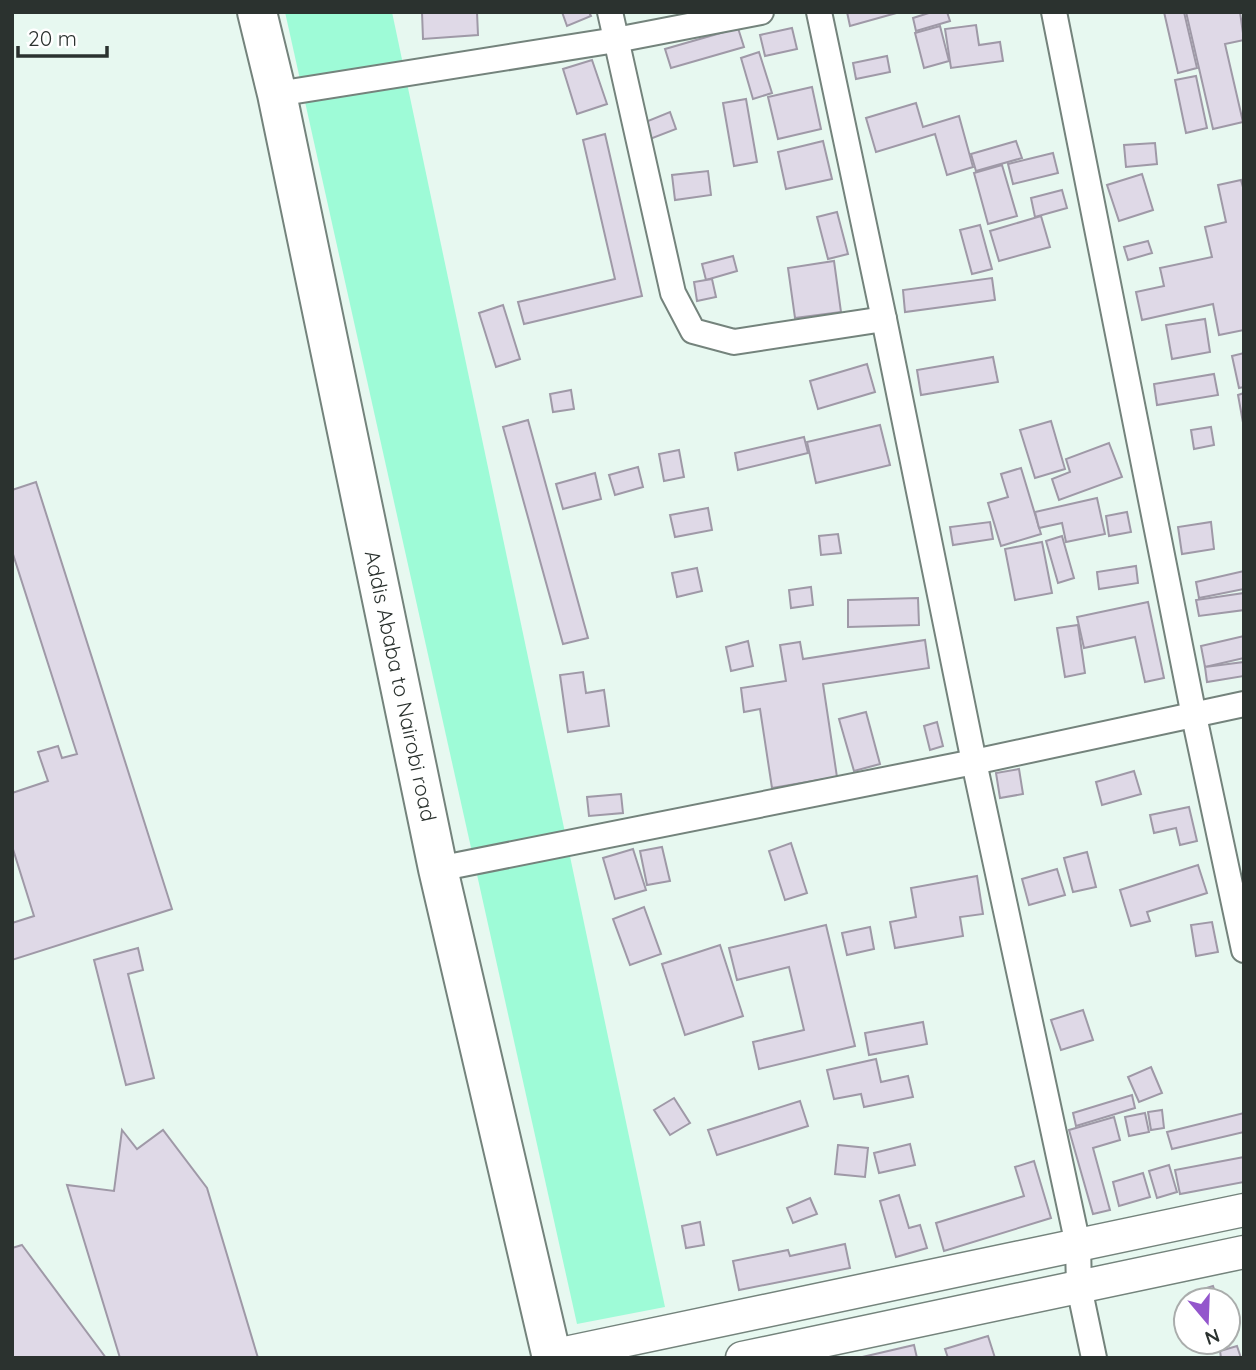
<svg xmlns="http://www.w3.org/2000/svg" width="1256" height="1370" font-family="Quicksand,sans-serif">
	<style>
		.green { fill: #9efbd7 }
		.building { fill: #dfd9e7; stroke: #9f99a7; stroke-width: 2 }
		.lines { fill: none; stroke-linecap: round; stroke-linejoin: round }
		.minor-casing { stroke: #74837c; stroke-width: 28 }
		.tertiary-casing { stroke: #74837c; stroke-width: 35 }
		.trunk-casing { stroke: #74837c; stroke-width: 42 }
		.minor { stroke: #fff; stroke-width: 24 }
		.tertiary { stroke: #fff; stroke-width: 32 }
		.trunk { stroke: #fff; stroke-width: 38 }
		.labels { text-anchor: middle; stroke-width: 5; stroke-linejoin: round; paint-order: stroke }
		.street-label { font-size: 21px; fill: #2b322f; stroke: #fff }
	</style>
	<rect width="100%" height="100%" fill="#e7f8f0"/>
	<path class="green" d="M285,12h107l273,1295 -88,17z"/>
	<g class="building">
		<path d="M422,12h55l1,23 -55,4z"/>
		<path d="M562,12h27l2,4 -24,10z"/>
		<path d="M847,12h53l-50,14z"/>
		<path d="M932,12h15l3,9 -34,10 -3,-13z"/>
		<path d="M1164,12h20l13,56 -19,5z"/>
		<path d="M1186,12h54l4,28 -19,4 18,78 -30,7z"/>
		<path d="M976,25l3,20 21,-3 3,19 -52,7 -6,-39z"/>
		<path d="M940,26l9,35 -25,7 -9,-35z"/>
		<path d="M738,28l6,19 -73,21 -6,-19z"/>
		<path d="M792,28l5,21 -32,7 -5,-21z"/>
		<path d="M759,52l13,41 -19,6 -12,-41z"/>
		<path d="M887,56l3,16 -34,7 -3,-16z"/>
		<path d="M592,60l15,44 -30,10 -14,-45z"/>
		<path d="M1196,76l11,52 -21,5 -11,-53z"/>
		<path d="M812,87l9,42 -43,10 -10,-42z"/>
		<path d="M746,99l11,63 -23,4 -11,-63z"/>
		<path d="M916,103l7,24 36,-11 14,51 -26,8 -12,-41 -59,18 -10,-34z"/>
		<path d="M670,112l6,17 -26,10 -7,-16z"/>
		<path d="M605,134l37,162 -118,28 -6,-22 97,-23 -32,-139z"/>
		<path d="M823,141l9,38 -46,10 -8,-37z"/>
		<path d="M1016,141l6,17 -46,13 -5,-17z"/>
		<path d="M1155,143l2,21 -31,3 -2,-22z"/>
		<path d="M1053,153l5,20 -45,11 -5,-20z"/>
		<path d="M1002,165l15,51 -29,8 -14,-51z"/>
		<path d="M708,171l3,24 -36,5 -3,-25z"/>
		<path d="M1142,174l11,36 -34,11 -12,-36z"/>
		<path d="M1241,180l3,11v139l-25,5 -6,-31 -71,16 -6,-28 28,-6 -4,-18 52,-11 -7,-30 21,-5 -8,-37z"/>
		<path d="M1062,190l5,18 -32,9 -4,-19z"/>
		<path d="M837,212l11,42 -20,5 -11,-42z"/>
		<path d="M1041,216l9,31 -51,14 -9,-30z"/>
		<path d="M980,225l12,44 -20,5 -12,-44z"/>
		<path d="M1148,241l4,12 -24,7 -4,-13z"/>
		<path d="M733,256l4,15 -31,9 -4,-16z"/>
		<path d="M834,261l7,51 -46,6 -7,-50z"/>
		<path d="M992,278l3,22 -90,12 -2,-22z"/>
		<path d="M712,279l4,18 -19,4 -3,-19z"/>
		<path d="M503,305l17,54 -24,8 -17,-54z"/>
		<path d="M1205,319l5,33 -38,7 -6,-34z"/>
		<path d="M1244,353v34l-5,1 -7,-32z"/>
		<path d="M993,357l5,25 -77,13 -4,-25z"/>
		<path d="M867,364l8,28 -57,17 -8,-28z"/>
		<path d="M1214,374l4,21 -61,10 -3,-21z"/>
		<path d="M571,390l3,19 -21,3 -3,-18z"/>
		<path d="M1244,393v35l-6,-33z"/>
		<path d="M528,420l60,218 -25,6 -60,-217z"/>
		<path d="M1051,421l14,48 -30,9 -15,-48z"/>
		<path d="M880,425l10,40 -74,18 -9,-41z"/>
		<path d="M1211,427l3,18 -20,4 -3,-19z"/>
		<path d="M804,437l4,16 -70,17 -3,-17z"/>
		<path d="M1109,443l13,34 -63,23 -7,-21 18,-7 -4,-13z"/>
		<path d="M679,450l5,27 -20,4 -5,-27z"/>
		<path d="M638,467l5,20 -28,8 -6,-20z"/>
		<path d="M1021,468l20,66 -40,12 -13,-43 20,-6 -7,-23z"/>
		<path d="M595,473l6,26 -38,10 -7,-25z"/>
		<path d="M36,482l136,427 -160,51v-37l22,-7 -22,-70v-53l36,-12 -10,-29 20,-6 4,12 15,-4 -65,-203v-61z"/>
		<path d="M1097,498l8,36 -39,8 -4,-19 -23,5 -4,-16z"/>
		<path d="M708,508l4,22 -37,7 -5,-22z"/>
		<path d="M1127,512l4,20 -22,4 -3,-20z"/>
		<path d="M990,522l3,17 -40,6 -3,-18z"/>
		<path d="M1211,522l3,27 -32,5 -4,-27z"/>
		<path d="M838,534l3,19 -20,2 -2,-19z"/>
		<path d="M1062,536l12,42 -16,5 -12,-42z"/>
		<path d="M1042,542l10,51 -37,7 -10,-51z"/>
		<path d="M1136,566l2,17 -39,6 -2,-17z"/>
		<path d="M697,568l5,23 -25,6 -5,-24z"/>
		<path d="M1244,571v18l-45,9 -3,-16z"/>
		<path d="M811,587l2,18 -22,3 -2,-18z"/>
		<path d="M1244,593v17l-45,6 -3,-16z"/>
		<path d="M918,598l1,27 -71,2v-27z"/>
		<path d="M1148,602l16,76 -19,4 -10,-45 -51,11 -7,-31z"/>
		<path d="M1078,625l7,48 -20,4 -8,-49z"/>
		<path d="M1244,636v22l-39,9 -4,-21z"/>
		<path d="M925,640l4,28 -106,16 14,93 -65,11 -12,-79 -16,3 -3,-24 45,-7 -6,-36 20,-3 3,17z"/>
		<path d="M748,641l5,25 -22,5 -5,-24z"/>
		<path d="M1244,662v14l-37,6 -2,-15z"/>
		<path d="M583,672l3,21 18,-3 5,36 -41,6 -8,-57z"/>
		<path d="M866,712l14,52 -26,7 -15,-52z"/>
		<path d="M937,722l6,24 -13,4 -6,-24z"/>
		<path d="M1019,769l4,25 -23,4 -4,-25z"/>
		<path d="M1134,771l7,23 -39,11 -6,-23z"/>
		<path d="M621,794l2,19 -34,3 -2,-19z"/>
		<path d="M1189,807l8,34 -17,4 -4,-17 -22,5 -4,-18z"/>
		<path d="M791,843l16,50 -22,7 -16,-49z"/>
		<path d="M662,847l8,34 -23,4 -7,-34z"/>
		<path d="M633,849l13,41 -31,9 -12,-41z"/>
		<path d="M1087,852l9,35 -23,5 -9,-34z"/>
		<path d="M1198,865l9,28 -60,19 3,9 -19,5 -11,-36z"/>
		<path d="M1057,869l8,26 -36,10 -7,-26z"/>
		<path d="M977,876l6,38 -23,3 3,19 -68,12 -5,-26 26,-5 -5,-29z"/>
		<path d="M644,907l17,47 -31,11 -17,-46z"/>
		<path d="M1212,922l6,30 -22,4 -5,-31z"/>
		<path d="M826,925l29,121 -96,23 -6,-27 51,-12 -15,-63 -52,13 -8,-32z"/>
		<path d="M870,927l4,22 -27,6 -5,-22z"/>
		<path d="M720,945l23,71 -58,19 -23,-71z"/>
		<path d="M138,948l5,22 -15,4 26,104 -28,7 -32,-125z"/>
		<path d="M1083,1010l10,30 -32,10 -10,-30z"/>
		<path d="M923,1022l4,22 -58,11 -4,-22z"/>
		<path d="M876,1059l5,23 27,-6 5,21 -49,10 -3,-13 -27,5 -7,-29z"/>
		<path d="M1151,1067l11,26 -23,9 -11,-25z"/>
		<path d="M1132,1095l3,13 -59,18 -3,-13z"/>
		<path d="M674,1098l16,25 -20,12 -16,-25z"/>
		<path d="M800,1101l8,25 -91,29 -9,-25z"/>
		<path d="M1162,1110l2,18 -13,2 -3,-18z"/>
		<path d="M1145,1113l4,19 -20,4 -4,-19z"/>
		<path d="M1244,1113v19l-72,17 -5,-17z"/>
		<path d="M1114,1117l6,23 -27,8 17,62 -17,4 -24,-84z"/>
		<path d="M122,1130l15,19 26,-19 44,58 51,170h-138l-53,-173 47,6z"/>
		<path d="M910,1144l5,21 -36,8 -5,-20z"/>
		<path d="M838,1145l30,3 -3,29 -30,-3z"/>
		<path d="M1244,1157v25l-64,12 -5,-24z"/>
		<path d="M1034,1161l17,57 -107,33 -8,-28 88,-27 -9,-29z"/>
		<path d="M1169,1165l8,27 -20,6 -8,-27z"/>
		<path d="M1143,1173l7,24 -31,9 -6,-24z"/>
		<path d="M899,1195l10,33 11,-3 7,23 -31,9 -16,-56z"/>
		<path d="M810,1198l7,16 -24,9 -6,-15z"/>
		<path d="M700,1222l4,23 -18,3 -4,-22z"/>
		<path d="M845,1244l5,24 -111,22 -6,-29 55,-11 2,6z"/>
		<path d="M22,1245l84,113h-94v-110z"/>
		<path d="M1213,1286l5,14h-18l-3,-9z"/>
		<path d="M988,1336l7,22h-47l-3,-9z"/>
		<path d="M914,1345l3,13h-59z"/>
		<path d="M1237,1346l4,12h-20l-1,-7z"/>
	</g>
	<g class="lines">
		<defs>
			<g id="minor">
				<path d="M610,12l63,281 20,38 41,11 150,-23"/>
				<path d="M819,12l65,307 90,443 104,483 1,42 15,71"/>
				<path d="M1054,12l140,704 50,234"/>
				<path d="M277,94l339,-54 145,-28"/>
				<path d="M438,869l536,-107 270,-58"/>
			</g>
			<g id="tertiary">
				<path d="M551,1356l693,-146"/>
				<path d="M742,1358l502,-106"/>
			</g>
			<path id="trunk" d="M257,12l20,82 161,775 114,489"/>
		</defs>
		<use href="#minor" class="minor-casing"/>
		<use href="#tertiary" class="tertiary-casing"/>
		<use href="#trunk" class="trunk-casing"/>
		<use href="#minor" class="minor"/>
		<use href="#tertiary" class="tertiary"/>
		<use href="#trunk" class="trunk"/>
	</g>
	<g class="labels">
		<g class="street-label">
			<text transform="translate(400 686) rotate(78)" y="7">Addis Ababa to Nairobi road</text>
		</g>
	</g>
	<rect width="1256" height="1370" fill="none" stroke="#2b322f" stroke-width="28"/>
	<g transform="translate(1207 1321) rotate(161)"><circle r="33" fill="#ffffff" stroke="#aaadac" stroke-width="2"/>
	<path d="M0-5L12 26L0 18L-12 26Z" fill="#9356cc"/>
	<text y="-10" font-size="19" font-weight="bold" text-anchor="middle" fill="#2b322f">N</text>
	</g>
	<path d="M18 46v10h89v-10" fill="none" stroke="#2b322f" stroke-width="3.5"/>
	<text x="28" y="46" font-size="21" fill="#2b322f" stroke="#ffffff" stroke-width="5" paint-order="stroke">20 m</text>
</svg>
